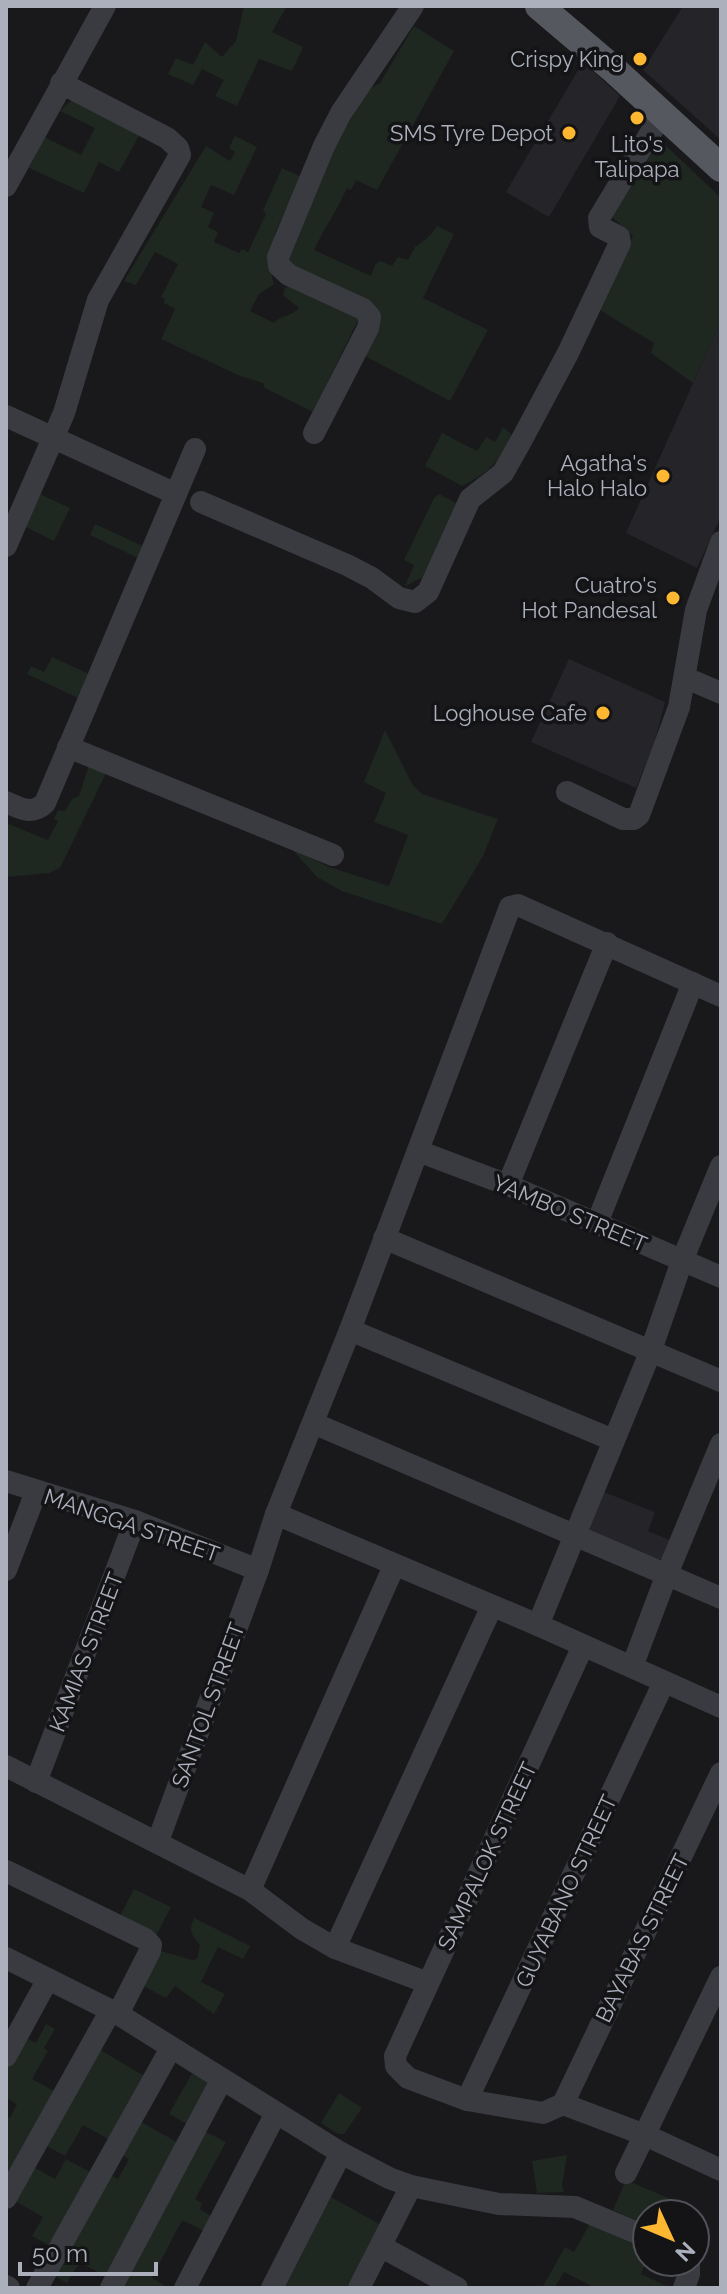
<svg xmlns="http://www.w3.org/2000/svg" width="727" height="2294" font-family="Raleway,sans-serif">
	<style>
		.built { fill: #252529 }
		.green { fill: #1e2720 }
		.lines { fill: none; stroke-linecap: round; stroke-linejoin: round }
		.minor { stroke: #3a3b41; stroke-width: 22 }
		.major { stroke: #565860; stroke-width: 28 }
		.poi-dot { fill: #fdb730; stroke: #141417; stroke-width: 3 }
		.labels { text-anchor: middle; stroke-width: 7; stroke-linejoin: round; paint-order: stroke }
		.poi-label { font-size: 22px; fill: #abb0bc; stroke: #141417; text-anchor: end }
		.street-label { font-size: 22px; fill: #abb0bc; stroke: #141417 }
	</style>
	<rect width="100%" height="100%" fill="#19191c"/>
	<g class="built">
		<path d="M683,6h38v134l-78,-70z"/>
		<path d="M583,62l37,34 -71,121 -43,-25z"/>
		<path d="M721,321v195l-24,52 -71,-35z"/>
		<path d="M569,659l96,43 -11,42 -18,44 -105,-46z"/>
		<path d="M601,1491l54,21 -7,19 24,10 -10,18 -5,1 -66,-28 -2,-4z"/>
	</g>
	<g class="green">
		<path d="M244,6h43l-15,26 31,15 -11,24 -33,-12 -22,47 -22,-10 9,-16 -22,-11 -9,16 -25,-11 8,-16 17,7 12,-23 17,15 14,-16z"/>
		<path d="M414,26l40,25 -77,139 -21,-10 -5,10 -4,-2c-10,23 -23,40 -33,62l57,26 4,-11 5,-4 12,5 6,-9 10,3 7,-13c9,-6 16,-11 22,-21l17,8 -31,64 65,32 -38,71 -87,-46 17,-40 -6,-10 -80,-35 -10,-13 42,-94 41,-73 13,-7z"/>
		<path d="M72,100l68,34 -21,38 -20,-10 -15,31 -55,-25 15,-31 37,18 14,-27 -35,-17z"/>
		<path d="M235,136l22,11 -23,48 -23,-10 -10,22 13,6 -6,14 10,5 -4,10 25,11 3,-4 6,3 18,-38 -3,-4 19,-42 20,9 -25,51 -9,33 6,23 -15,10 -9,17 24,12c6,-8 18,-6 25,-15l-16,-13 2,-7 6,-2 58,24 9,10 -45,92 -48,-24 -2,-5 -23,-7 -79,-37 14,-30 -11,-6 1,-4 -4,-2 17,-33 -23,-12 -19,33 -12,-4 82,-135 24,15 5,-9 -6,-4z"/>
		<path d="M660,140l61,58v123l-28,62 -42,-30 3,-10 -56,-34 35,-73 -22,-20z"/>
		<path d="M503,427l10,9c-16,27 -23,36 -51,50l-37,-20 17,-33 35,18 9,-14 9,5z"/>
		<path d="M40,494l30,14 -16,33 -28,-14z"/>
		<path d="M439,494l17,9 -33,74 -18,9 9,-21 -10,-5 30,-62z"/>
		<path d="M95,524l52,24 -5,12 -52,-25z"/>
		<path d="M52,657l37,17 -11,24 -51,-24 4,-8 13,6z"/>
		<path d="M385,730l27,54 10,10 76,25 -15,37 -41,68 -100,-33 -25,-14 -25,-28 37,18 60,19 19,-51 -34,-13 12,-29 -22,-11z"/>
		<path d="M89,765l18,6 -47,97 -11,5 -43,4v-54l42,17 10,-19 -4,-2 4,-9 7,1 7,-12 7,-3z"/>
		<path d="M134,1889l37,18 -15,29 -37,-18z"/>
		<path d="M194,1918l56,28 -7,13 -25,-12 -17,35 24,12 -11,20 -39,-28 -9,12 -25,-13 20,-34 31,9 5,-1 3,-14c-8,-11 -12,-12 -6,-27z"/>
		<path d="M46,2024l9,5 -11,19 4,3 -16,28 24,13 -50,93v-69l4,2 7,-14 -11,-6v-32l16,-30 14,7z"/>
		<path d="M97,2048l49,29 -34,64 -29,-16 -18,31 -22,-12z"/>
		<path d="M194,2070l18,10 -20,47 -23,-13z"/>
		<path d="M339,2093l23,15 -18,26h-6l-17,-11z"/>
		<path d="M136,2119l46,26 -70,135 -32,-18 -13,21 -16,-9 55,-101 12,6 11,-20 -12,-7z"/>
		<path d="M202,2130l24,12 -31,57 7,4 -2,6 17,11 -7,14 -28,-14 -30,58 17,10h-52z"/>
		<path d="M567,2155l-5,31 2,6 -27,1 -5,-32z"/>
		<path d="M66,2159l26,14 -40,74 -20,-11 11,-19 -30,-17 19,-34 23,13z"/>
		<path d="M626,2180l73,31 -4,10v-7h-48v11l-34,-15z"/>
		<path d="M331,2197l52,29 -31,62h-70z"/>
		<path d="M592,2220l55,22v18l-6,14 30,14h-76l-31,-16 -10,16h-12l23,-41 9,5z"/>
	</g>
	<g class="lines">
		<g class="minor">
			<path d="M6,186l99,-180"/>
			<path d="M6,416l170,78 19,-45"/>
			<path d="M314,433l54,-105 2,-11 -7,-8 -74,-34 -10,-9 -1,-9 46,-111 17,-33 72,-107"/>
			<path d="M201,502l146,63 25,13 27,20 16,4 13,-10 42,-93 33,-26 18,-32 47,-88 52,-110 -1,-6 -19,-10 -1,-9 63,-104"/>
			<path d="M6,546l58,-133 34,-113 82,-145 -2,-7 -11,-10 -106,-55"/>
			<path d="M686,678l35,15"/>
			<path d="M68,747l265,108"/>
			<path d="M567,792l56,27h11l5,-4 40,-108 17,-97 25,-68"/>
			<path d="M6,802c14,6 26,14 39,1l131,-309"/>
			<path d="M721,996l-203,-91 -8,2 -160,423 -74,184 262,111 183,82"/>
			<path d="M418,1151l90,34 213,92"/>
			<path d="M508,1185l99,-242"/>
			<path d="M597,1223l96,-240"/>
			<path d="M384,1238l337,143"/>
			<path d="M350,1330l263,110"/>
			<path d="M313,1423l408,175"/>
			<path d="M6,1481l129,40 123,49"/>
			<path d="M6,1570l30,-78"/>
			<path d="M538,1625l112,-272 32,-92 39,-95"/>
			<path d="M583,1646l-188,410 1,10 12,12 59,22 76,13 20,-9 82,31 76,35"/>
			<path d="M632,1667l35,-93 54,-130"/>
			<path d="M6,1766l244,124"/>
			<path d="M36,1782l99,-261"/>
			<path d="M158,1841l100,-271 18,-56"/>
			<path d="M6,1871l139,68 6,6 -1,6 -32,63"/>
			<path d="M335,1948l-33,-19 -52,-39 144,-324"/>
			<path d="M6,1958l112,56 223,139 48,25 22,8 88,18 76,3 72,30"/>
			<path d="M428,1983l-93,-35 157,-342"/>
			<path d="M6,2056l42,-77"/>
			<path d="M467,2100l197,-418"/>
			<path d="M563,2104l158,-331"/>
			<path d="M626,2173l95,-196"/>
			<path d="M6,2198l105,-188"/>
			<path d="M382,2247l75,41"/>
			<path d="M6,2286l3,2"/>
			<path d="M37,2288l134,-240"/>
			<path d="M111,2288l111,-209"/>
			<path d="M185,2288l91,-175"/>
			<path d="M272,2288l69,-135"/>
			<path d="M359,2288l52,-102"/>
			<path d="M684,2288l5,-14v-12"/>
		</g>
		<path class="major" d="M539,6l73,62 109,100"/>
	</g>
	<g class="poi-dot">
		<circle cx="640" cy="59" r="8"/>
		<circle cx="637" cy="118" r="8"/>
		<circle cx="569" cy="133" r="8"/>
		<circle cx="663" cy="476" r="8"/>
		<circle cx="673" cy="598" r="8"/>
		<circle cx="603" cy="713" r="8"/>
	</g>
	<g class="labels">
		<g class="poi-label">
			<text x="624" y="67">Crispy King</text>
			<text x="553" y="141">SMS Tyre Depot</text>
			<text x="637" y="152" text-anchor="middle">Lito's<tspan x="637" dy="25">Talipapa</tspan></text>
			<text x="647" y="471">Agatha's<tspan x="647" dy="25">Halo Halo</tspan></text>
			<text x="657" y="593">Cuatro's<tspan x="657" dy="25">Hot Pandesal</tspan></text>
			<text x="587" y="721">Loghouse Cafe</text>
		</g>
		<g class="street-label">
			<text transform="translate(570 1213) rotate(23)" y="8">YAMBO STREET</text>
			<text transform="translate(132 1525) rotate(19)" y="8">MANGGA STREET</text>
			<text transform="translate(86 1652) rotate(-69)" y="8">KAMIAS STREET</text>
			<text transform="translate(208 1705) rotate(-70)" y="8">SANTOL STREET</text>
			<text transform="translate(487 1856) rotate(-65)" y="8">SAMPALOK STREET</text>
			<text transform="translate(566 1891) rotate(-65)" y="8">GUYABANO STREET</text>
			<text transform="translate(642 1938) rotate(-64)" y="8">BAYABAS STREET</text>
		</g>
	</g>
	<rect width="727" height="2294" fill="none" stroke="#abb0bc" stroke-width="16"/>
	<g transform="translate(671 2238) rotate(134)"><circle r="38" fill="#141417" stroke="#505259" stroke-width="2"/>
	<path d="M0-6L14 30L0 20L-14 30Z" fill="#fdb730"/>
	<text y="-12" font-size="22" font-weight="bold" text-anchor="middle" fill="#abb0bc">N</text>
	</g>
	<path d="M20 2262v12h136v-12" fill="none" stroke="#abb0bc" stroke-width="4"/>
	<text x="32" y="2262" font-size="24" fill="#abb0bc" stroke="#141417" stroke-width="6" paint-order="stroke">50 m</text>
</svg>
